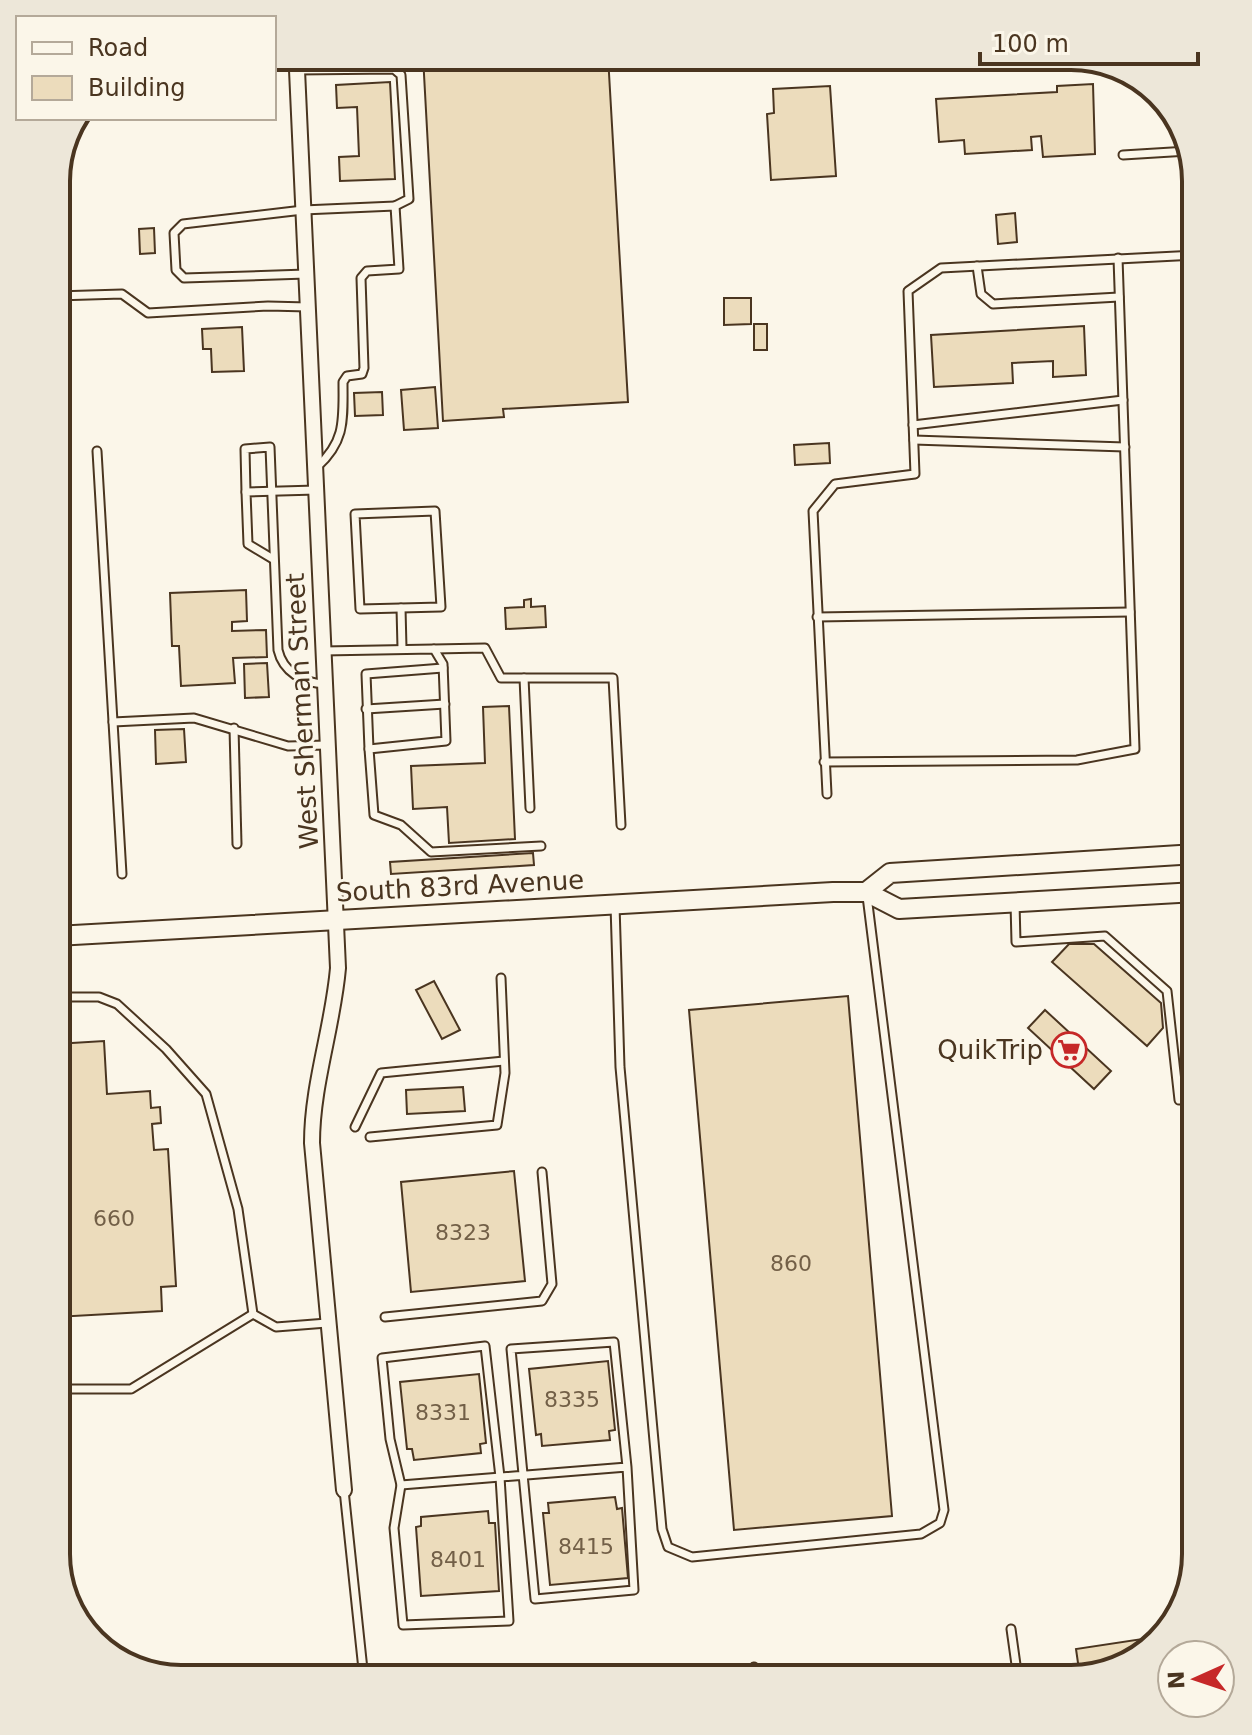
<svg xmlns="http://www.w3.org/2000/svg" width="1252" height="1735" font-family="'DejaVu Sans',sans-serif">
	<style>
		.building { fill: #ecdcbc; stroke: #4a3520; stroke-width: 2 }
		.lines { fill: none; stroke-linecap: round; stroke-linejoin: round }
		.service-casing { stroke: #4a3520; stroke-width: 11 }
		.minor-casing { stroke: #4a3520; stroke-width: 18 }
		.secondary-casing { stroke: #4a3520; stroke-width: 22 }
		.service { stroke: #fbf6e9; stroke-width: 7 }
		.minor { stroke: #fbf6e9; stroke-width: 14 }
		.secondary { stroke: #fbf6e9; stroke-width: 18 }
		.labels { text-anchor: middle; stroke-width: 6; stroke-linejoin: round; paint-order: stroke }
		.number-label { font-size: 22px; fill: #725f47 }
		.street-label { font-size: 26px; fill: #4a3520; stroke: #fbf6e9 }
		.poi-label { font-size: 26px; fill: #4a3520; stroke: #fbf6e9; text-anchor: end }
		.rim { fill: none; stroke: #4a3520; stroke-width: 4 }
	</style>
	<rect width="100%" height="100%" fill="#fbf6e9"/>
	<g class="building">
		<path d="M423,56h185l20,346 -125,7 1,8 -61,4z"/>
		<path d="M390,82l5,97 -55,2 -1,-24 20,-1 -2,-49 -20,1 -1,-23z"/>
		<path d="M1093,84l2,70 -52,3 -2,-21 -10,1 1,13 -67,4 -1,-14 -25,2 -3,-43 121,-7v-6z"/>
		<path d="M830,86l6,90 -65,4 -4,-66 7,-1 -1,-24z"/>
		<path d="M1015,213l2,29 -19,2 -2,-29z"/>
		<path d="M154,228l1,25 -15,1 -1,-25z"/>
		<path d="M724,298h27v26l-27,1z"/>
		<rect x="754" y="324" width="13" height="26"/>
		<path d="M1084,326l2,49 -33,2v-16l-41,2 1,20 -79,4 -3,-52z"/>
		<path d="M242,327l2,44 -32,1 -1,-23h-8l-1,-20z"/>
		<path d="M435,387l3,41 -34,2 -3,-40z"/>
		<path d="M382,392l1,23 -28,1 -1,-23z"/>
		<path d="M829,443l1,20 -35,2 -1,-20z"/>
		<path d="M246,590l1,31 -15,1v9l34,-1 1,27 -34,1 2,25 -54,3 -2,-40h-7l-2,-53z"/>
		<path d="M531,599v8l14,-1 1,21 -40,2 -1,-21 19,-1v-7z"/>
		<path d="M267,663l2,34 -24,1 -1,-34z"/>
		<path d="M509,706l6,133 -66,4 -2,-36 -34,2 -2,-43 74,-3 -2,-56z"/>
		<path d="M184,729l2,33 -30,2 -1,-34z"/>
		<path d="M533,853l1,12 -143,9 -1,-12z"/>
		<path d="M1069,944h25l67,59 2,25 -16,18 -95,-84z"/>
		<path d="M434,981l26,49 -18,9 -26,-49z"/>
		<path d="M848,996l44,520 -158,14 -45,-520z"/>
		<path d="M1045,1010l66,61 -17,18 -66,-61z"/>
		<path d="M104,1041l3,53 43,-3 1,17 9,-1 1,16 -9,1 2,26 14,-1 8,137 -15,1 1,24 -106,6v-273z"/>
		<path d="M463,1087l2,24 -58,3 -1,-24z"/>
		<path d="M514,1171l11,110 -114,11 -10,-110z"/>
		<path d="M608,1361l7,69 -6,1 1,9 -68,6 -1,-12 -5,1 -7,-66z"/>
		<path d="M479,1374l7,69 -6,1 1,9 -67,7 -2,-11h-5l-7,-67z"/>
		<path d="M615,1497l2,12 5,-1 6,70 -78,7 -7,-72h6l-1,-10z"/>
		<path d="M488,1511l1,12h6l4,68 -78,5 -5,-69 5,-1v-9z"/>
		<path d="M1164,1631l-30,31 -54,15 -4,-28 80,-12 -1,-5z"/>
		<path d="M911,1667l1,5 20,-3 12,10h-74l24,-4 -1,-5z"/>
	</g>
	<g class="lines">
		<defs>
			<g id="service">
				<path d="M297,70l97,-1 7,6 8,124 -14,7"/>
				<path d="M1123,155l65,-4"/>
				<path d="M977,266l4,28 12,10 126,-7"/>
				<path d="M306,274l-122,4 -8,-8 -2,-37 9,-9 120,-14 92,-4 4,63 -32,2 -6,7 3,90 -2,6 -15,2 -4,6c0,37 3,59 -26,85"/>
				<path d="M56,296l66,-2 26,19 120,-7 40,1"/>
				<path d="M913,425l210,-25"/>
				<path d="M914,440l211,7"/>
				<path d="M97,451l25,423"/>
				<path d="M246,492l-1,-43 25,-2 8,203c5,22 25,33 47,34"/>
				<path d="M435,511l6,96 -81,2 -5,-95z"/>
				<path d="M273,559l-25,-15 -2,-52 70,-2"/>
				<path d="M401,608l1,40"/>
				<path d="M817,617l313,-5"/>
				<path d="M434,649l51,-1 16,30h23l6,130"/>
				<path d="M323,651l111,-2 9,15 3,77 -77,8 5,66 27,10 30,27 110,-6"/>
				<path d="M524,678h89l8,147"/>
				<path d="M366,709l79,-5"/>
				<path d="M113,722l81,-4 94,28 39,-1"/>
				<path d="M234,728l3,116"/>
				<path d="M369,749l-3,-75 77,-6"/>
				<path d="M824,762l253,-2 58,-11 -17,-491"/>
				<path d="M827,794l-14,-283 22,-27 80,-10 -7,-183 33,-23 255,-13"/>
				<path d="M1015,903l1,39 89,-6 62,55 12,109 17,-1"/>
				<path d="M615,905l5,162 42,462 6,18 24,10 229,-23 19,-11 4,-13 -77,-614"/>
				<path d="M56,997h43l18,7 49,45 40,45 32,115 15,105 23,13 51,-4"/>
				<path d="M355,1127l26,-54 123,-12"/>
				<path d="M370,1137l127,-12 8,-52 -4,-95"/>
				<path d="M385,1317l157,-16 10,-17 -10,-112"/>
				<path d="M485,1346l15,131 9,144 -106,4 -9,-97 7,-43 -11,-46 -8,-81z"/>
				<path d="M56,1389h75l122,-75"/>
				<path d="M401,1485c75,-6 151,-12 226,-18l7,123 -99,9 -24,-250 103,-7 13,125"/>
				<path d="M344,1490l20,189"/>
				<path d="M1011,1629l7,50"/>
				<path d="M754,1667l1,12"/>
			</g>
			<path id="minor" d="M297,70l41,898c-5,59 -26,116 -26,175l32,347"/>
			<g id="secondary">
				<path d="M866,892l24,-19 306,-19"/>
				<path d="M56,936l777,-44h33l33,17 297,-17"/>
			</g>
		</defs>
		<use href="#service" class="service-casing"/>
		<use href="#minor" class="minor-casing"/>
		<use href="#secondary" class="secondary-casing"/>
		<use href="#service" class="service"/>
		<use href="#minor" class="minor"/>
		<use href="#secondary" class="secondary"/>
	</g>
	<defs>
		<symbol id="supermarket-ring" viewBox="-11 -11 22 22"><circle r="9.5" fill="#fbf6e9" stroke="#c62828" stroke-width="1.5"/><path d="M-6-5.5h2.5l.6 2H6L4.5 2H-2.5L-4.4-4H-6ZM-1.5 3.2a1.3 1.3 0 1 0 .1 0ZM3 3.2a1.3 1.3 0 1 0 .1 0Z" fill="#c62828"/></symbol>
	</defs>
	<g fill-rule="evenodd">
		<use href="#supermarket-ring" x="1049" y="1030" width="40" height="40"/>
	</g>
	<g class="labels">
		<g class="number-label">
			<text x="114" y="1226">660</text>
			<text x="463" y="1240">8323</text>
			<text x="791" y="1271">860</text>
			<text x="572" y="1407">8335</text>
			<text x="443" y="1420">8331</text>
			<text x="586" y="1554">8415</text>
			<text x="458" y="1567">8401</text>
		</g>
		<g class="street-label">
			<text transform="translate(302 711) rotate(-93)" y="9">West Sherman Street</text>
			<text transform="translate(460 886) rotate(-3)" y="9">South 83rd Avenue</text>
		</g>
		<g class="poi-label">
			<text x="1043" y="1059">QuikTrip</text>
		</g>
	</g>
	<path d="M0 0H1252V1735H0ZM181 70H1071A111 111 0 0 1 1182 181V1554A111 111 0 0 1 1071 1665H181A111 111 0 0 1 70 1554V181A111 111 0 0 1 181 70Z" fill="#ede7d9" fill-rule="evenodd"/>
	<path class="rim" d="M181 70H1071A111 111 0 0 1 1182 181V1554A111 111 0 0 1 1071 1665H181A111 111 0 0 1 70 1554V181A111 111 0 0 1 181 70Z"/>
	<rect x="16" y="16" width="260" height="104" fill="#fbf6e9" stroke="#b4a999" stroke-width="2"/>
	<rect x="32" y="42" width="40" height="12" fill="#fbf6e9" stroke="#b4a999" stroke-width="2"/>
	<text x="88" y="56" font-size="24" fill="#4a3520">Road</text>
	<rect x="32" y="76" width="40" height="24" fill="#ecdcbc" stroke="#b4a999" stroke-width="2"/>
	<text x="88" y="96" font-size="24" fill="#4a3520">Building</text>
	<g transform="translate(1196 1679) rotate(267)"><circle r="38" fill="#fbf6e9" stroke="#b4a999" stroke-width="2"/>
	<path d="M0-6L14 30L0 20L-14 30Z" fill="#c62828"/>
	<text y="-12" font-size="22" font-weight="bold" text-anchor="middle" fill="#4a3520">N</text>
	</g>
	<path d="M980 52v12h218v-12" fill="none" stroke="#4a3520" stroke-width="4"/>
	<text x="992" y="52" font-size="24" fill="#4a3520" stroke="#fbf6e9" stroke-width="6" paint-order="stroke">100 m</text>
</svg>
